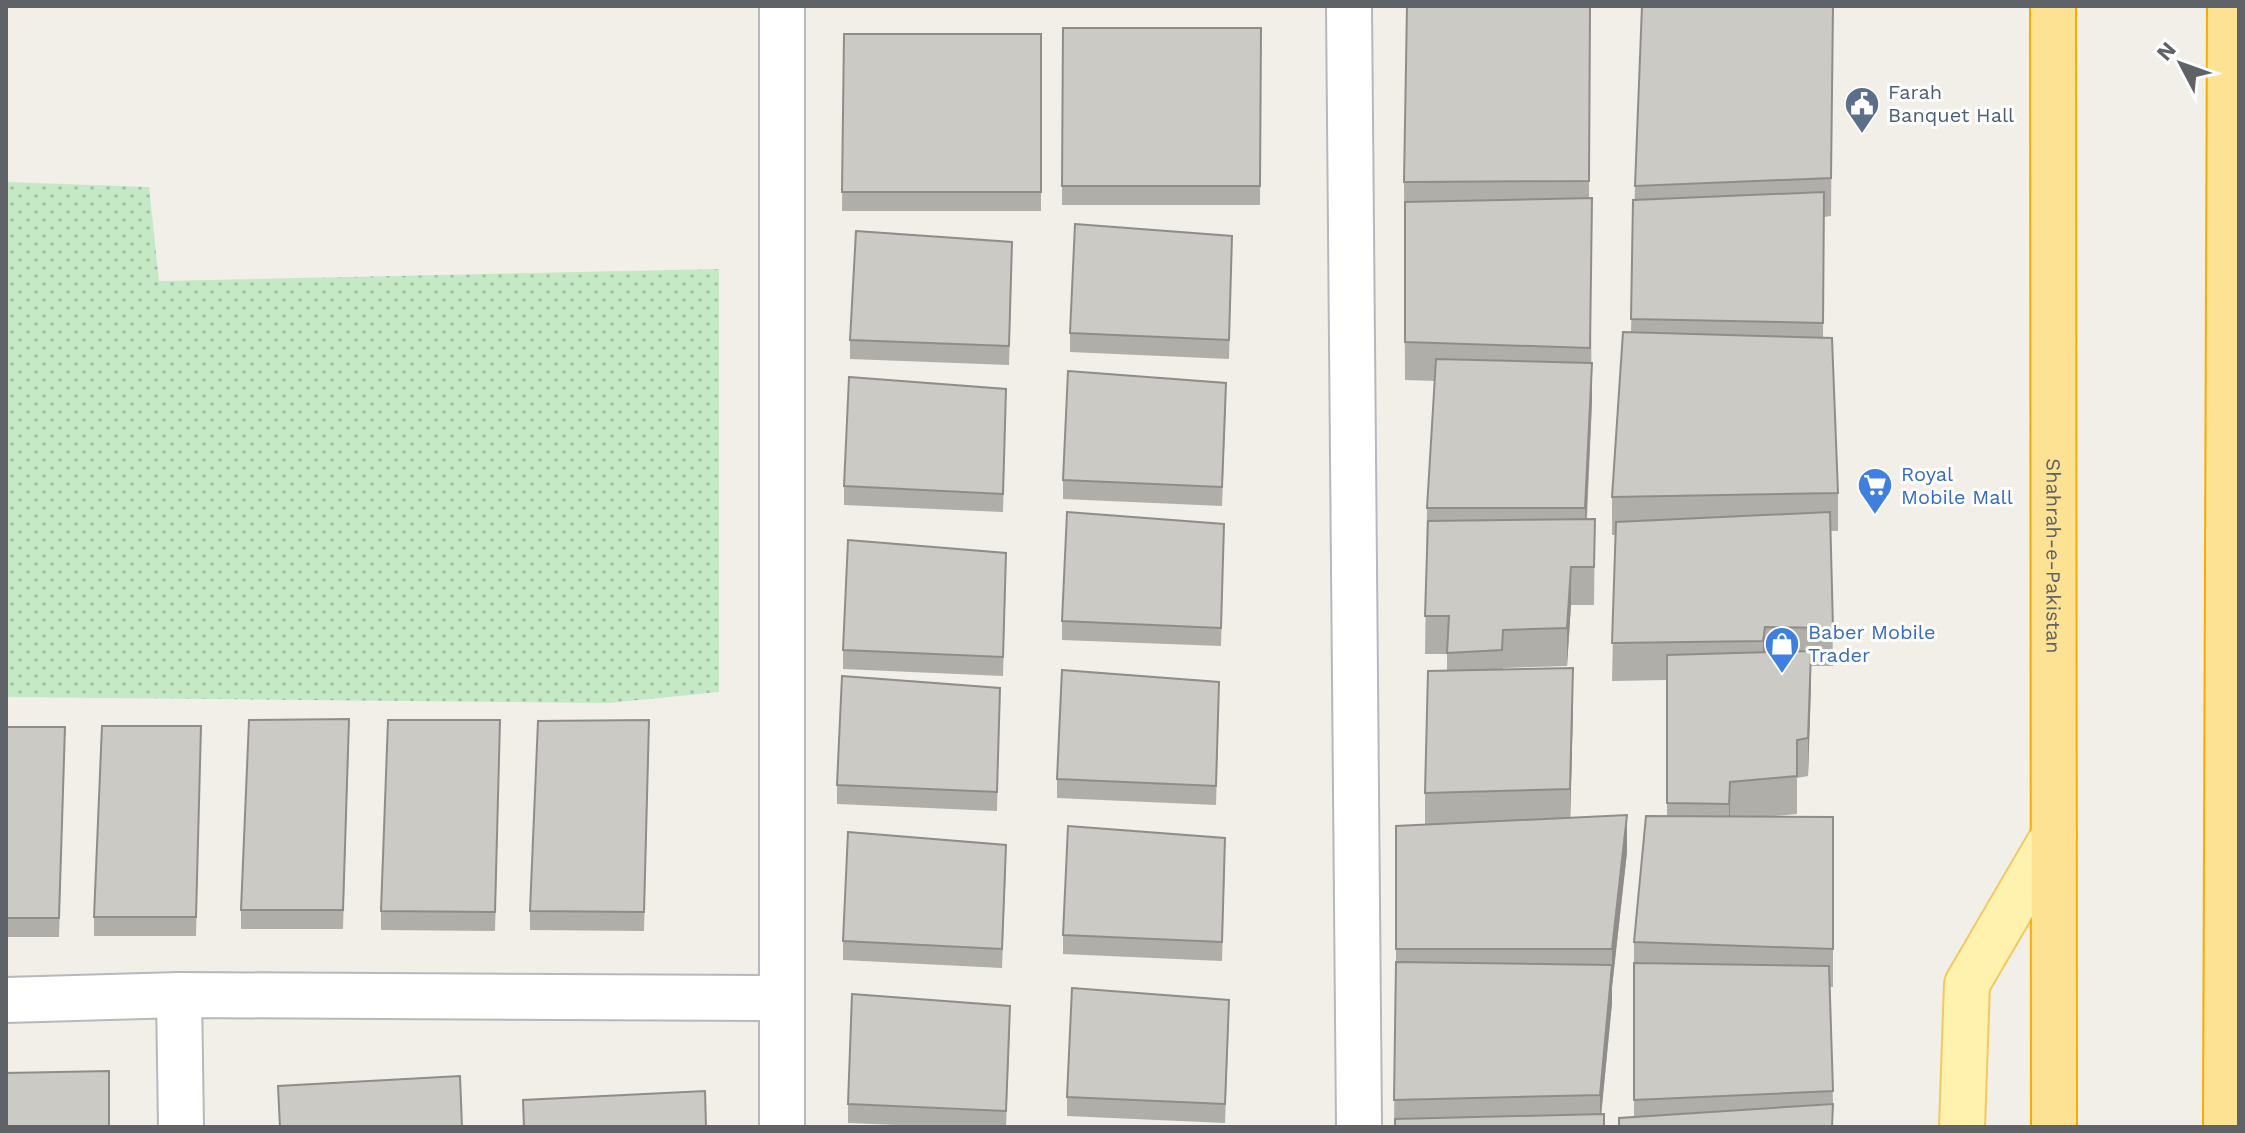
<svg xmlns="http://www.w3.org/2000/svg" width="2245" height="1133" font-family="'Work Sans',sans-serif">
	<style>
		.park { fill: url(#park-dots) }
		.lines { fill: none; stroke-linecap: round; stroke-linejoin: round }
		.minor-casing { stroke: #b5b8bc; stroke-width: 48 }
		.major-casing { stroke: #f2c960; stroke-width: 48 }
		.highway-casing { stroke: #f9ab00; stroke-width: 48 }
		.minor { stroke: #fff; stroke-width: 44 }
		.major { stroke: #fff2af; stroke-width: 44 }
		.highway { stroke: #fde293; stroke-width: 44 }
		.wall { fill: #afaea9 }
		.shaded-wall { fill: #8f8d8a }
		.building { fill: #cccac5; stroke: #8f8d8a; stroke-width: 2 }
		.labels { text-anchor: middle; stroke-width: 6; stroke-linejoin: round; paint-order: stroke }
		.service-label { font-size: 20px; fill: #4e5e75; stroke: #fff; text-anchor: start }
		.shop-label { font-size: 20px; fill: #366cbe; stroke: #fff; text-anchor: start }
		.street-label { font-size: 20px; fill: #5f6368; stroke: #fff }
	</style>
	<defs>
		<pattern id="park-dots" width="8" height="8" patternUnits="userSpaceOnUse" patternTransform="scale(2)"><rect width="8" height="8" fill="#c5e8c5"/><path d="M2 2h.1M6 6h.1" fill="none" stroke="#a3c0a4" stroke-width="1.8" stroke-linecap="round"/></pattern>
	</defs>
	<rect width="100%" height="100%" fill="#f1efe8"/>
	<path class="park" d="M6,182l143,5 10,94 560,-12v423l-111,11 -602,-6z"/>
	<g class="lines">
		<defs>
			<g id="minor">
				<path d="M782,6v1121"/>
				<path d="M1349,6l10,1121"/>
				<path d="M179,995l2,132"/>
				<path d="M6,1000l173,-5 603,3"/>
			</g>
			<path id="major" d="M1962,1127l5,-143 87,-149"/>
			<g id="highway">
				<path id="s1" d="M2053,6l1,1121"/>
				<path d="M2226,1127l4,-1121"/>
			</g>
		</defs>
		<use href="#minor" class="minor-casing"/>
		<use href="#major" class="major-casing"/>
		<use href="#highway" class="highway-casing"/>
		<use href="#minor" class="minor"/>
		<use href="#major" class="major"/>
		<use href="#highway" class="highway"/>
	</g>
	<g class="wall">
		<path d="M1590,6l-1,192 3,203 -5,118h8l-1,86h-23l-4,61 -64,2v2l70,36 -3,111 57,35 -15,135v16l-11,111 3,13h-210l2,-165v-136l29,-1v-32l22,-123v-16h-22l2,-146 8,-127 -30,-1 -1,-198z"/>
		<path d="M1833,6l-2,210 -7,1 -1,121 15,155v38h-7l2,135h-22l-3,110 -11,2v36l-35,3h71v170h-3l3,117 -199,13v-175l33,-126v-136l-55,1 3,-146h-3v-38l19,-165 4,-146z"/>
		<path d="M1063,28h198l-1,177h-198z"/>
		<path d="M844,34h197v177h-199z"/>
		<path d="M1232,236l-3,123 -159,-7v-19z"/>
		<path d="M1012,261l-3,104 -159,-6v-19z"/>
		<path d="M1226,401l-4,105 -159,-7v-19z"/>
		<path d="M1006,408l-3,104 -159,-7v-19z"/>
		<path d="M1224,524l-3,122 -159,-6v-19z"/>
		<path d="M1006,572l-3,104 -160,-7v-19z"/>
		<path d="M1000,688l-3,123 -160,-7v-19z"/>
		<path d="M1219,701l-3,104 -159,-7v-19z"/>
		<path d="M201,726l-5,210h-102v-19z"/>
		<path d="M6,727h59l-6,210h-53z"/>
		<path d="M349,738l-6,191h-102v-19z"/>
		<path d="M500,739l-5,192 -114,-1v-19z"/>
		<path d="M649,739l-5,192 -114,-1v-19z"/>
		<path d="M1225,857l-3,104 -159,-7v-19z"/>
		<path d="M1006,863l-4,105 -159,-8v-19z"/>
		<path d="M1229,1019l-4,104 -158,-7v-19z"/>
		<path d="M1010,1025l-4,102h-61l-97,-4v-19z"/>
	</g>
	<g class="shaded-wall">
		<path d="M1592,363v38l-7,145v-38z"/>
		<path d="M1571,567v38l-4,61v-38z"/>
		<path d="M1765,627v38l-2,14v-38z"/>
		<path d="M1811,651v38l-3,87v-38z"/>
		<path d="M1573,668v38l-3,121v-38z"/>
		<path d="M1730,782v38l-1,22v-38z"/>
		<path d="M1627,815v37l-15,135v-38z"/>
		<path d="M1612,965v38l-12,124v-32z"/>
	</g>
	<g class="building">
		<path d="M1407,6h183l-1,175 -185,1z"/>
		<path d="M1642,6h191l-2,172 -196,8z"/>
		<path d="M1063,28h198l-1,158h-198z"/>
		<path d="M844,34h197v158h-199z"/>
		<path d="M1824,192l-1,131 -192,-4 2,-119z"/>
		<path d="M1592,198l-2,150 -185,-6v-140z"/>
		<path d="M1075,224l157,12 -3,104 -159,-7z"/>
		<path d="M856,231l156,11 -3,104 -159,-6z"/>
		<path d="M1623,332l209,6 6,155 -226,4z"/>
		<path d="M1436,359l156,4 -7,145h-158z"/>
		<path d="M1068,371l158,12 -4,104 -159,-7z"/>
		<path d="M849,377l157,12 -3,105 -159,-8z"/>
		<path d="M1067,512l157,12 -3,104 -159,-7z"/>
		<path d="M1830,512l3,116 -68,-1 -2,14 -151,2 4,-121z"/>
		<path d="M1595,519l-1,48h-23l-4,61 -64,2 -1,20 -55,3 2,-37h-24l3,-95z"/>
		<path d="M848,540l158,13 -3,104 -160,-7z"/>
		<path d="M1811,651l-3,87 -11,2v36l-67,6 -1,22 -62,-1v-148z"/>
		<path d="M1573,668l-3,121 -145,4 3,-122z"/>
		<path d="M1062,670l157,12 -3,104 -159,-7z"/>
		<path d="M842,676l158,12 -3,104 -160,-7z"/>
		<path d="M349,719l-6,191h-102l8,-190z"/>
		<path d="M388,720h112l-5,192 -114,-1z"/>
		<path d="M649,720l-5,192 -114,-1 8,-190z"/>
		<path d="M102,726h99l-5,191h-102z"/>
		<path d="M6,727h59l-6,191h-53z"/>
		<path d="M1627,815l-15,134h-216v-123z"/>
		<path d="M1646,816l187,1v132l-199,-7z"/>
		<path d="M1068,826l157,12 -3,104 -159,-7z"/>
		<path d="M848,832l158,13 -4,104 -159,-8z"/>
		<path d="M1396,962l216,3 -12,130 -206,5z"/>
		<path d="M1634,963l195,3 4,125 -199,9z"/>
		<path d="M1072,988l157,12 -4,104 -158,-7z"/>
		<path d="M852,994l158,12 -4,105 -158,-7z"/>
		<path d="M109,1071v56h-103v-54z"/>
		<path d="M460,1076l2,51h-182l-2,-41z"/>
		<path d="M705,1091l1,36h-182l-1,-27z"/>
		<path d="M1833,1104l-1,23h-213v-9z"/>
		<path d="M1604,1114v13h-209v-8z"/>
	</g>
	<defs>
		<symbol id="civic-pin" viewBox="-11 -11 22 30"><path d="M0 17L-7.5 6A9.5 9.5 0 1 1 7.5 6Z" fill="#5c6f8a" stroke="#fff"/><path d="M-.6-6.5H3V-4.5H.6V-3L4-1V1h2V6H-6V1h2V-1L-.6-3ZM-1.2 2.5V6h2.4V2.5Z" fill="#fff"/></symbol>
		<symbol id="supermarket-pin" viewBox="-11 -11 22 30"><path d="M0 17L-7.5 6A9.5 9.5 0 1 1 7.5 6Z" fill="#3f7fe0" stroke="#fff"/><path d="M-6-5.5h2.5l.6 2H6L4.5 2H-2.5L-4.4-4H-6ZM-1.5 3.2a1.3 1.3 0 1 0 .1 0ZM3 3.2a1.3 1.3 0 1 0 .1 0Z" fill="#fff"/></symbol>
		<symbol id="shop-pin" viewBox="-11 -11 22 30"><path d="M0 17L-7.5 6A9.5 9.5 0 1 1 7.5 6Z" fill="#3f7fe0" stroke="#fff"/><path d="M-5-2.5h2.3a2.7 3.5 0 0 1 5.4 0H5L5.5 6h-11ZM-1.5-2.5h3a1.5 2.3 0 0 0-3 0Z" fill="#fff"/></symbol>
	</defs>
	<g fill-rule="evenodd">
		<use href="#civic-pin" x="1842" y="84" width="40" height="54"/>
		<use href="#supermarket-pin" x="1855" y="465" width="40" height="54"/>
		<use href="#shop-pin" x="1762" y="624" width="40" height="54"/>
	</g>
	<g class="labels">
		<g class="service-label">
			<text x="1888" y="99">Farah<tspan x="1888" dy="23">Banquet Hall</tspan></text>
		</g>
		<g class="shop-label">
			<text x="1901" y="481">Royal<tspan x="1901" dy="23">Mobile Mall</tspan></text>
			<text x="1808" y="639">Baber Mobile<tspan x="1808" dy="23">Trader</tspan></text>
		</g>
		<g class="street-label">
			<text dy="7" stroke="none"><textPath href="#s1" startOffset="550">Shahrah-e-Pakistan</textPath></text>
		</g>
	</g>
	<rect width="2245" height="1133" fill="none" stroke="#5f6368" stroke-width="16"/>
	<g transform="translate(2181 64) rotate(311)" stroke="#ffffff" stroke-width="6" paint-order="stroke">
	<path d="M0-6L14 30L0 20L-14 30Z" fill="#5f6368"/>
	<text y="-12" font-size="22" font-weight="bold" text-anchor="middle" fill="#5f6368">N</text>
	</g>
</svg>
